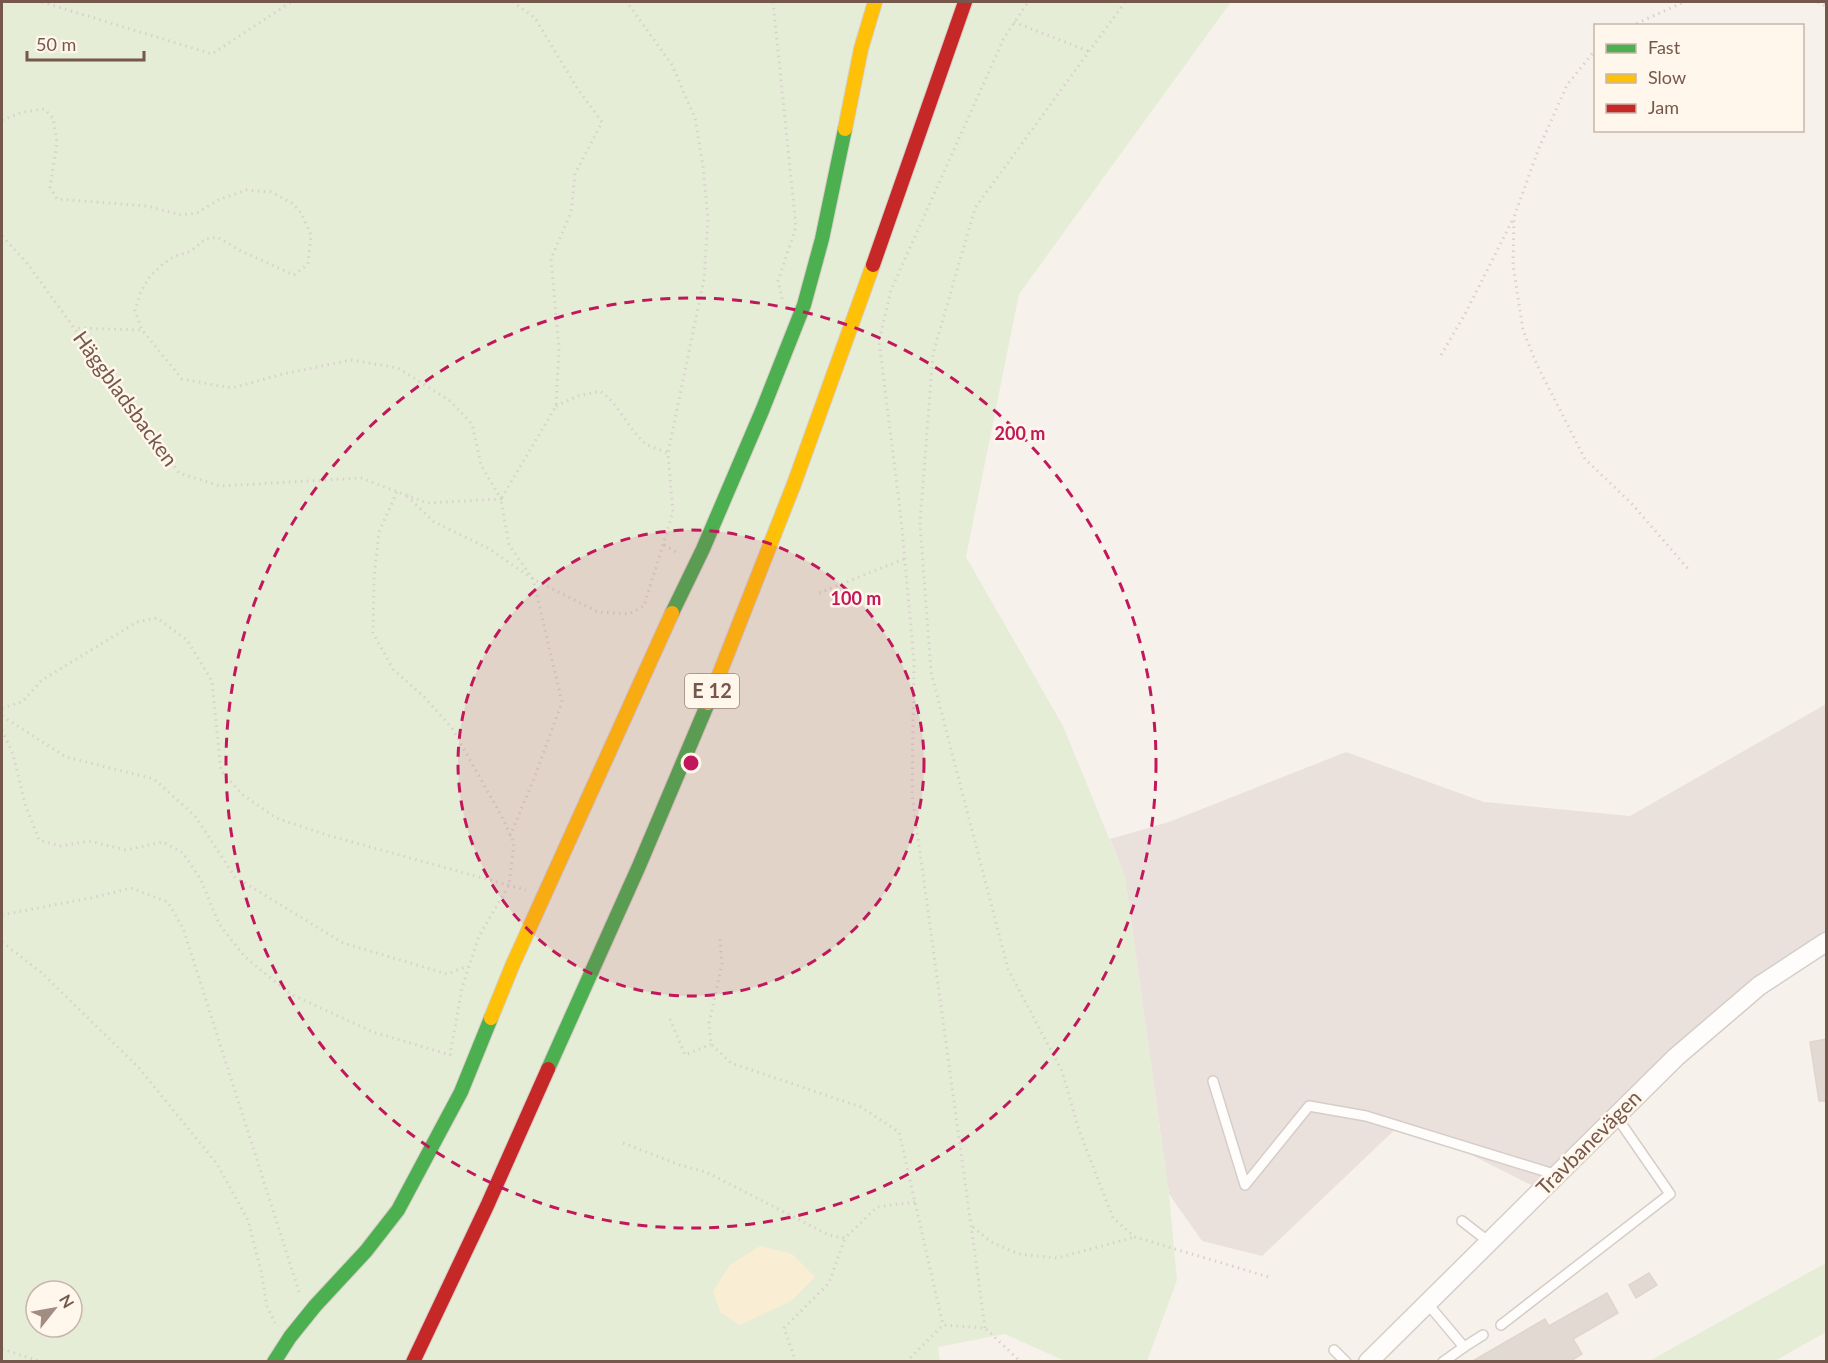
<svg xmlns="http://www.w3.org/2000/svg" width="1828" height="1363" font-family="Lato,sans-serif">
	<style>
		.industrial { fill: #eae1dc }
		.green { fill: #e5edd6; fill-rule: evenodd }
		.sand { fill: #f9edd4 }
		.building { fill: #e3d9d3; stroke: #e0d4cd; stroke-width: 1.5 }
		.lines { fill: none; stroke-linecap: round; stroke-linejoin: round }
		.lane-casing { stroke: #d6cdc8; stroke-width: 12 }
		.street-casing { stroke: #d6cdc8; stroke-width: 21 }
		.fast-casing { stroke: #d6ccc7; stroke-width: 16 }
		.slow-casing { stroke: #d6ccc7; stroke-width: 16 }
		.jam-casing { stroke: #d6ccc7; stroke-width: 16 }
		.path { stroke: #dad1ce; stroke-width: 3; stroke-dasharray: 1.5 4.5; stroke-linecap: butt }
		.lane { stroke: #fefdfc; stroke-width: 9 }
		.street { stroke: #fefdfc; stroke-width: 18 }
		.fast { stroke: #4caf50; stroke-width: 14 }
		.slow { stroke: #ffc107; stroke-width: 14 }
		.jam { stroke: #c62828; stroke-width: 14 }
		.ring { fill: none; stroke: #c2185b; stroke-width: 3; stroke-dasharray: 10 8 }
		.labels { text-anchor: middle; stroke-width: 5; stroke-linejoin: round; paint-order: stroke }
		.shield { fill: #fff6ec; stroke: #9e877b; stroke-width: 1.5 }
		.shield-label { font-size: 20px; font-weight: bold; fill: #75574b }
		.street-label { font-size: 21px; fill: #75574b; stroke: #fff6ec }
		.centre { fill: #c2185b; stroke: #fff6ec; stroke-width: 3 }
		.ring-label { font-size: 18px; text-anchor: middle; font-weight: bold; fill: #c2185b; stroke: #fff6ec; stroke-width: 5; stroke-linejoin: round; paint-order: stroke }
	</style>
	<rect width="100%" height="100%" fill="#f7f1eb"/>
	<path class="industrial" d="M1826,704v238l-67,44 -218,204 -137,-69 -142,135 -60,-15 -33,-47 -44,-317 -15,-38 59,-17 177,-70 138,50 146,14z"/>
	<g class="green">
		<path d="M2,2h1229l-212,292 -53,263 97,169 62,151 44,317 8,86 -30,81h-82l-60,-27 -67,13 2,15h-938zM36,1291h36v36h-36z"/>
		<path d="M1826,1263v69l-51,29h-126z"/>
	</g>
	<path class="sand" d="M760,1246l32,8 23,23 -24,24 -51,24 -20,-13 -7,-21 17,-26z"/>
	<g class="building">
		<path d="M1827,1039v62h-8l-9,-59z"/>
		<path d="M1649,1273l8,12 -21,13 -7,-13z"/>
		<path d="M1607,1293l11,20 -45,26 9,15 -13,8h-98l74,-43 4,7z"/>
	</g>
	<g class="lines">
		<defs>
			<g id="lane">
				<path d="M1213,1081l32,104 64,-79 57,10 191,59"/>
				<path d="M1462,1221l27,21"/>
				<path d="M1427,1303l37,44 19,-12"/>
				<path d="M1501,1325l169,-131 -54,-78"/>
				<path d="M1334,1350l12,12"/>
				<path d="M1443,1362l21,-15"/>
			</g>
			<path id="street" d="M1368,1362l308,-305 83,-71 67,-44"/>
			<g id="fast">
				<path d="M672,613l31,-64 59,-138 42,-106 18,-66 23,-110"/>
				<path d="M548,1069l91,-203 69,-163"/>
				<path d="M274,1362l16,-25 25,-31 51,-55 32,-41 63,-118 30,-74"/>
			</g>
			<g id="slow">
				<path d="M845,129l16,-80 14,-47"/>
				<path d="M708,703l86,-219 79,-219"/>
				<path d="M491,1018l22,-54 159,-351"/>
			</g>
			<g id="jam">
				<path d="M873,265l92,-263"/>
				<path d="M413,1362l74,-156 61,-137"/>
			</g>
		</defs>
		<use href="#lane" class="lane-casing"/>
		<use href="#street" class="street-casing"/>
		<use href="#fast" class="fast-casing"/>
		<use href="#slow" class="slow-casing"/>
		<use href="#jam" class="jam-casing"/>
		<g class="path">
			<path d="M42,2l170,52 79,-52"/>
			<path d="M773,2l23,225 -18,54 5,21"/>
			<path d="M1125,2l-150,206 -42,146 -13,169 11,149 77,297 54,102 17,59 34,88 22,19 137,41"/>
			<path d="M1818,2l8,4"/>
			<path d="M1014,22l74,29"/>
			<path d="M1631,26l53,-24"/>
			<path d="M1596,49l-29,36 -28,63 -25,69 -1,48 10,65 14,35 48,94 47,45 57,66"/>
			<path d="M2,120l21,-8 21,-3 9,9 4,25 -7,44 7,12 90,7 34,9 16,-2 21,-13 28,-10 25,2 21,11 9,10 10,22 -3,29 -14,11 -53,-24 -24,-14 -12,2 -14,12 -16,5 -12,8 -12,11 -10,16 -6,19 7,20"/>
			<path d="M2,236l25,27 152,210 41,13 141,-8 66,25 74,-4 -20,-34 -9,-41 -22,-23 -52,-33 -47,-8 -68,14 -51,14 -50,-9 -40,-49 -68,-2"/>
			<path d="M1441,355l24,-41 48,-95"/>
			<path d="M556,406l22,-10 22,-5c18,11 29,40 46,53 6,4 16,6 22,9"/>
			<path d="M397,492l-18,40 -5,45 -1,56 20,36 32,29 27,30 50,89 12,26 -5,42 -30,51 -17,52 -12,67"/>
			<path d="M407,496l27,26 54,26 45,31 65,33 31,2 15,-8 29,-94 -5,-59 36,-174 4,-60 -5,-53 -8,-48 -23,-53 -45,-63"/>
			<path d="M664,545l14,8"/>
			<path d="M819,593l85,-34"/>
			<path d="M2,708l20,-6 20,-22 95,-58 20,-4 30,22 25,41 9,90 22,24 33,23 51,17 199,55"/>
			<path d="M2,716l64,41 88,22 41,37 40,61 108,66 104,31 21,-8"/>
			<path d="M2,730l11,24 12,50 14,36 21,6 29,-5 37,9 37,-8 20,11 18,27 18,44 26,33 45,37 83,38 81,24"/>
			<path d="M510,836l25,-60 27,-74 -29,-123 -24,-34 -8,-46 55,-93 3,-57 -8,-90 20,-47 4,-38 27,-52 -25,-34 -42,-70 -22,-16"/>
			<path d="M2,915l93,-18 36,-9 37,14 15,26 117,367"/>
			<path d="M720,939l2,25 -13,59 2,21 20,19 130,44 38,25 44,193"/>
			<path d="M2,942l40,31 97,95 78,96 31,56 13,51 6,35 8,17"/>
			<path d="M670,1019l15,36 26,-11"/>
			<path d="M623,1143l57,22 26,7 123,63 16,3 32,-31 38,-5"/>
			<path d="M973,1227l18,15 28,12 38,4 78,-21"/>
			<path d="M985,1328l-73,-534 2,-133 -13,-143 -22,-177 12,-51 113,-252 24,-36"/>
			<path d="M2,1349l40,13"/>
			<path d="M796,1362l-12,-34 45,-45 16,-45"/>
			<path d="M906,1362l37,-37 42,3 36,34"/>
		</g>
		<use href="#lane" class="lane"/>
		<use href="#street" class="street"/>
		<use href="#fast" class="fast"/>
		<use href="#slow" class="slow"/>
		<use href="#jam" class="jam"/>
	</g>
	<circle cx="691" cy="763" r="233" fill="#c2185b" fill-opacity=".12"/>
	<g class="ring">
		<circle cx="691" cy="763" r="233"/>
		<circle cx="691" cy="763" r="465"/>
	</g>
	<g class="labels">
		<rect class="shield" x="685" y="674" width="54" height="34" rx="4.5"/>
		<g class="shield-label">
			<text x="712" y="698">E 12</text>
		</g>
		<g class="street-label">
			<text transform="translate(125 399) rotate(54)" y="7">Häggbladsbacken</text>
			<text transform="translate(1589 1143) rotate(-45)" y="7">Travbanevägen</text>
		</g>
	</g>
	<circle cx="691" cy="763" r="9" class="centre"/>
	<g class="ring-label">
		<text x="1020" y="440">200 m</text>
		<text x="856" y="605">100 m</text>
	</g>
	<rect width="1828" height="1363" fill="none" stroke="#75574b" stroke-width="6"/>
	<rect x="1594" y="24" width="210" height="108" fill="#fff6ec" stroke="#c8b6ac" stroke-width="1.5"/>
	<rect x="1606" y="44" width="30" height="9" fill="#4caf50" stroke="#c8b6ac" stroke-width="1.5"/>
	<text x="1648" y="54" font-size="18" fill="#75574b">Fast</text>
	<rect x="1606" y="74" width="30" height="9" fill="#ffc107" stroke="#c8b6ac" stroke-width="1.5"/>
	<text x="1648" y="84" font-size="18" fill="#75574b">Slow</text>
	<rect x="1606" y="104" width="30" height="9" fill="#c62828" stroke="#c8b6ac" stroke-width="1.5"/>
	<text x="1648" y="114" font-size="18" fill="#75574b">Jam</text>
	<g transform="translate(54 1309) rotate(59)"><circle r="28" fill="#fff6ec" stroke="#c8b6ac" stroke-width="1.5"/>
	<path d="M0-4.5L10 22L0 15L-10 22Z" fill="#a28d83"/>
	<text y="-9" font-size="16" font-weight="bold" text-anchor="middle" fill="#75574b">N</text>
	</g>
	<path d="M27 51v9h117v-9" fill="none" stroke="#75574b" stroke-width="3"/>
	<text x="36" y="51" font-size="18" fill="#75574b" stroke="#fff6ec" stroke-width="4.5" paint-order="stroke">50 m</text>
</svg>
